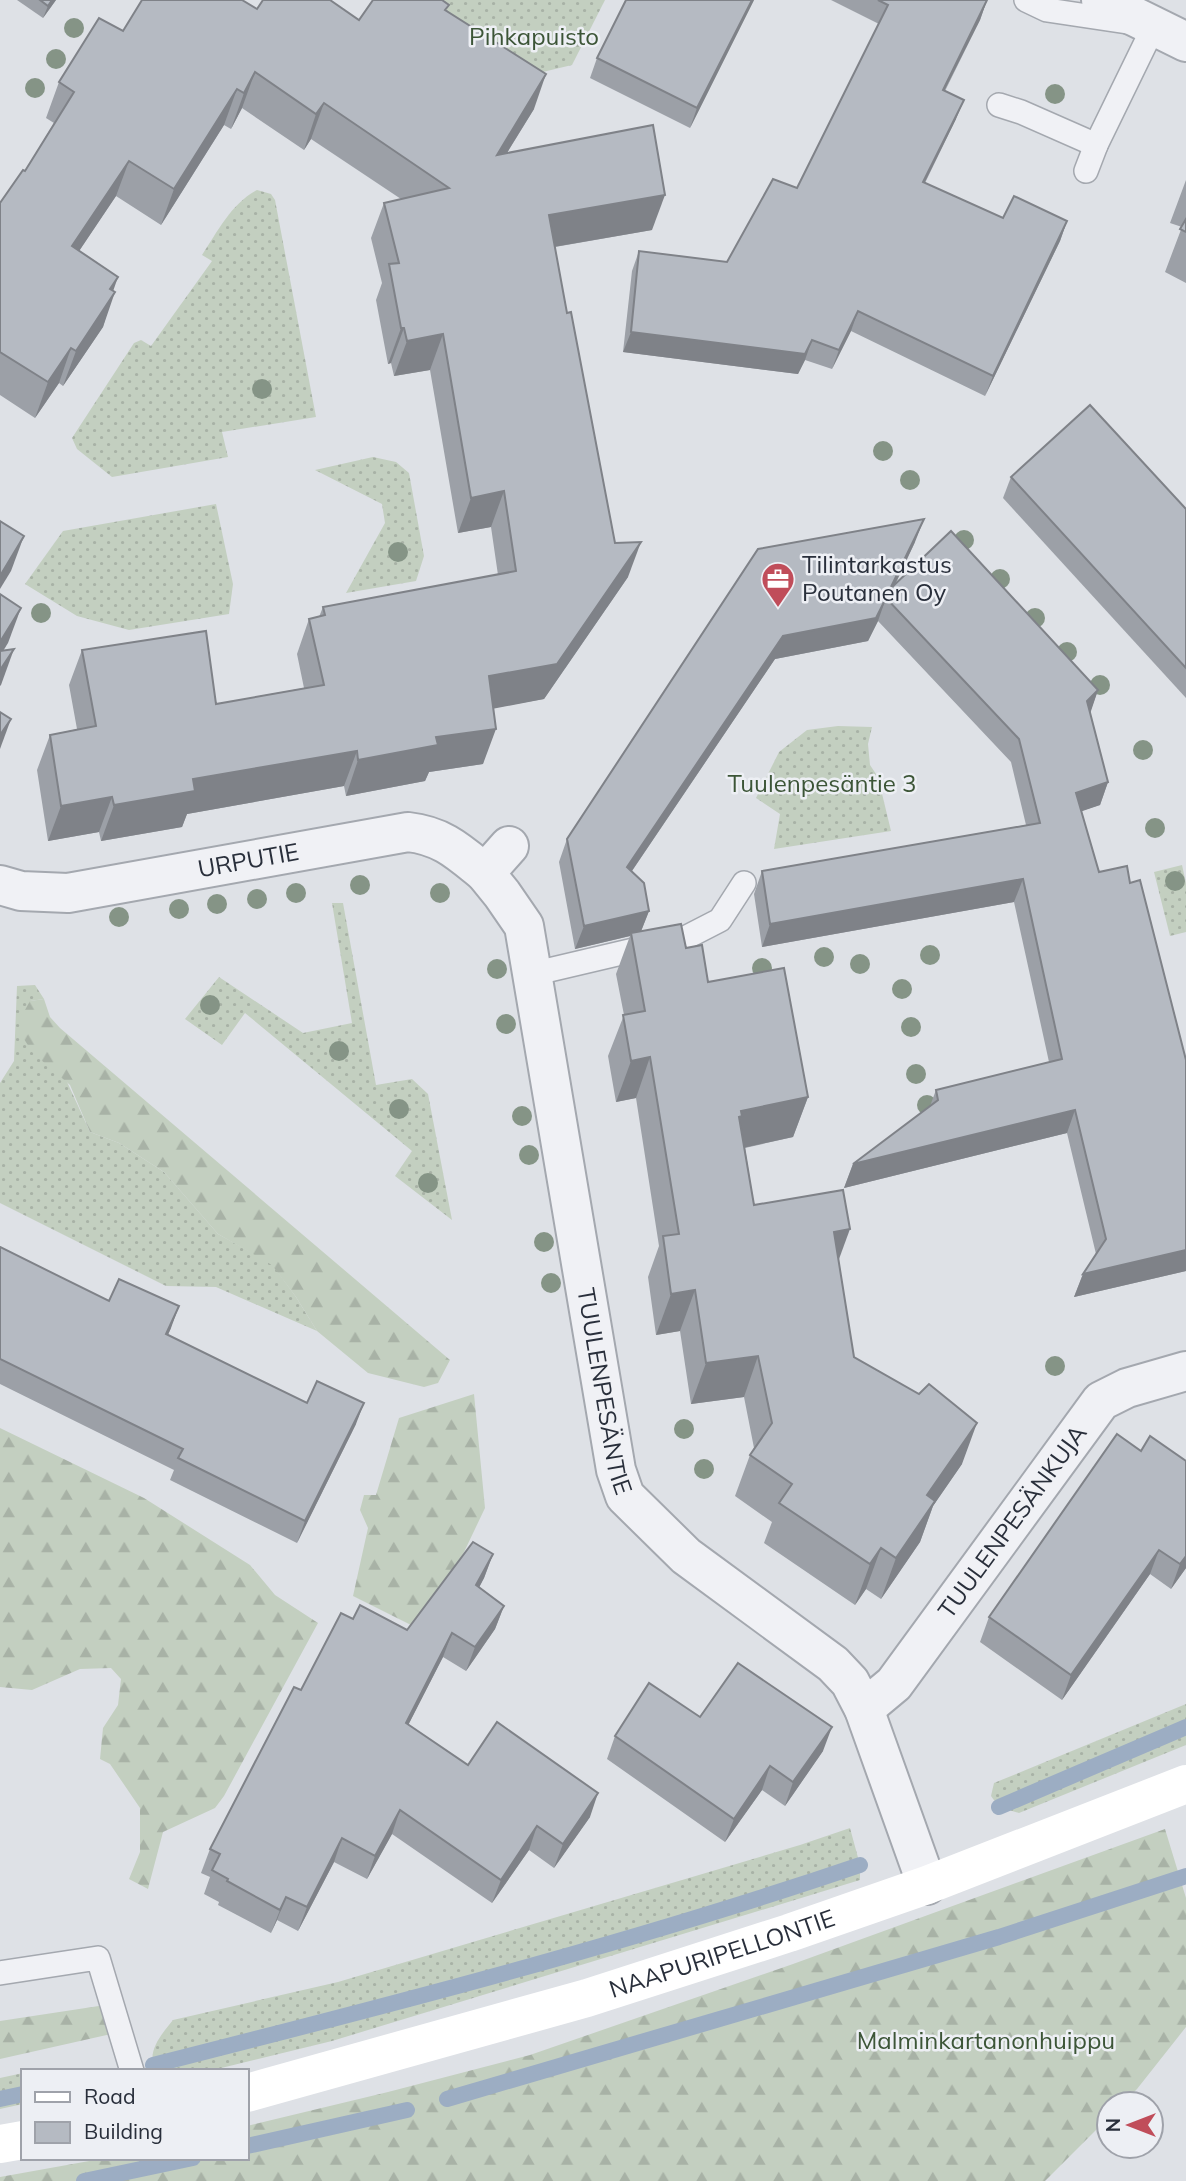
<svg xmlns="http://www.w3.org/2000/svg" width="1186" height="2181" font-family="Mulish,sans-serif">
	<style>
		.grass { fill: url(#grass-dots) }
		.forest { fill: url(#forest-firs) }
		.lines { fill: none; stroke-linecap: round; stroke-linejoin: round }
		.stream { stroke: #9cadc3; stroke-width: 16 }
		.lane-casing { stroke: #a4a8af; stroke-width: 26 }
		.street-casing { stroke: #a4a8af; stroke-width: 42 }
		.lane { stroke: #f0f1f5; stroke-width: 23 }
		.street { stroke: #f0f1f5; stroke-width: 38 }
		.secondary { stroke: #fff; stroke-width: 38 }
		.tree { fill: #859486 }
		.wall { fill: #9ca0a7 }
		.shaded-wall { fill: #7f8288 }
		.building { fill: #b5bac2; stroke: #7f8288; stroke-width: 2 }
		.labels { text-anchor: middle; stroke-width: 5; stroke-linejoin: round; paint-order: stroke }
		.park-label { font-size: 24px; fill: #3c5537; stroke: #edeff4 }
		.poi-label { font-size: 24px; fill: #292f3b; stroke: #edeff4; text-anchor: start }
		.street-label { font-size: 24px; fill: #292f3b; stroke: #edeff4 }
	</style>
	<defs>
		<pattern id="grass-dots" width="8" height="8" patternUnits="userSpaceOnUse" patternTransform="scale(1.75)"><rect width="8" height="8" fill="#c3cfc0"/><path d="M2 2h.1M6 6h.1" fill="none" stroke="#a8b2a6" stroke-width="1.8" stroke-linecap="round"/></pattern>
		<pattern id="forest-firs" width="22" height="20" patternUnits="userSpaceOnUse" patternTransform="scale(1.75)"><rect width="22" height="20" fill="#c3cfc0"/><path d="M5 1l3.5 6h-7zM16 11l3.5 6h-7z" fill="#a8b2a6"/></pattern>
	</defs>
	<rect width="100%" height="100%" fill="#dee1e6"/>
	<g class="grass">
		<path d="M418,0h187l-33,65 -46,11z"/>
		<path d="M257,190l14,4 4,6 41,217 -94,15 6,25 -116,20 -35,-28 -5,-11 62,-95 7,-3 10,6 61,-85 -10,-6c16,-24 29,-51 55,-65z"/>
		<path d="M373,457l23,5 13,11 15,83 -8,25 -70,12 39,-70 -3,-19 -67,-34z"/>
		<path d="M216,504l17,80 -4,30 -100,16 -52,-14 -52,-32 38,-53z"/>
		<path d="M838,726l34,1 -4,17 2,21 8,12 13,54 -117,18 6,-35 -24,-16 23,-46 28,-22z"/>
		<path d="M1182,865l4,18v49l-16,4 -16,-64z"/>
		<path d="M332,903h11l33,182 36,-6 16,15 24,126 -57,-44 17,-25 -167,-138 -23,32 -37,-26 34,-42 84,56 49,-10z"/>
		<path d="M35,985l9,14 -14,2 60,131 29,11 45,29 54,62 54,30 24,33 21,34 -101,-44 -50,-1 -166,-83v-120l14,-22 3,-75z"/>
		<path d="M1186,1704v41l-167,68 -20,-6 -8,-11 3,-13z"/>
		<path d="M850,1828l10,37v15l-528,161 -123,30h-53c-11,-19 6,-37 17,-51l165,-38 462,-137z"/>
		<path d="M23,2073v31l-23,5v-31z"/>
	</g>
	<g class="forest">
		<path d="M44,999l6,18 10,11 390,332 -12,23 -14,4 -56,-14 -51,-42 -21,-34 -24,-32 -54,-31 -54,-62 -45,-29 -29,-11 -20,-47 -37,-32 -11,-17 -2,-17 10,-18z"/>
		<path d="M474,1394l11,114 -40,84 -24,38 -68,-34 15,-68 -8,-18 4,-15h12l23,-77z"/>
		<path d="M0,1428l144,70 106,67 25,30 43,28 -94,173 -9,12 -52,24 -15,57 -19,-10 11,-27v-44l-30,-44 -10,-5 3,-31 15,-23 3,-26 -10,-11 -31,1 -48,21 -32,-3z"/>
		<path d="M1165,1829l21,69v129l-49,62 -15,15h-13v13l-64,64h-1045v-4l106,-19h141v-32l141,-34 142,-37 263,-91z"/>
		<path d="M112,2004l8,28 -120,27v-38z"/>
	</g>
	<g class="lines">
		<g class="stream">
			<path d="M999,1807l187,-80"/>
			<path d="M153,2065c237,-60 475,-121 707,-200"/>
			<path d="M0,2099l23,-5"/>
			<path d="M447,2099l552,-162 187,-61"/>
			<path d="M247,2146l160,-36"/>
			<path d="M84,2181l109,-23"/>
		</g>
		<defs>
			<g id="lane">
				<path d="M1026,0l21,10 107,16 -58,119 -10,26"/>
				<path d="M999,105l22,7 75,33"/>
				<path d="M532,974l153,-36 35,-18 24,-37"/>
				<path d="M0,1973l98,-15 34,113"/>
			</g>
			<g id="street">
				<path d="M1101,0l85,42"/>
				<path id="s1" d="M509,846l-24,27 17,21 22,32 92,544 9,26 61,60 147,108 17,18 14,27 63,176"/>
				<path id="s2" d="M0,885l21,6 47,2 340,-61c35,4 51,20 77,41"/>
				<path id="s3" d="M864,1709l30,-25 207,-283 26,-13 59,-17"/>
			</g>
		</defs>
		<use href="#lane" class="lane-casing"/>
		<use href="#street" class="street-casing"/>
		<use href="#lane" class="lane"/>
		<use href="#street" class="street"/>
		<g class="secondary">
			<path id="s4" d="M247,2093l340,-95 202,-65 138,-48 259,-101"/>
			<path d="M0,2144l23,-4"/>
		</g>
	</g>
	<g class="tree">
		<circle cx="74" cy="28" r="10"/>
		<circle cx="56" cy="59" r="10"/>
		<circle cx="35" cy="88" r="10"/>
		<circle cx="1055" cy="94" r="10"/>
		<circle cx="262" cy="389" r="10"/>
		<circle cx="883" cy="451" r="10"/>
		<circle cx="910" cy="480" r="10"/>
		<circle cx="964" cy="540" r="10"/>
		<circle cx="398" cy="552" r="10"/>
		<circle cx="1000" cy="579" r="10"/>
		<circle cx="41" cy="613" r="10"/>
		<circle cx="1035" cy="618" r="10"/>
		<circle cx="1067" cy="652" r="10"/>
		<circle cx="1100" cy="685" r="10"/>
		<circle cx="1143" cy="750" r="10"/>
		<circle cx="1155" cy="828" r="10"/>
		<circle cx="1175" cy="881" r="10"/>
		<circle cx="360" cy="885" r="10"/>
		<circle cx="296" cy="893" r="10"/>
		<circle cx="440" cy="893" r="10"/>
		<circle cx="257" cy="899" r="10"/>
		<circle cx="217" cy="904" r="10"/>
		<circle cx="179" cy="909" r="10"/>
		<circle cx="119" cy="917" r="10"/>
		<circle cx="930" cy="955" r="10"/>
		<circle cx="824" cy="957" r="10"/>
		<circle cx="860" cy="964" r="10"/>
		<circle cx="762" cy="968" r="10"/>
		<circle cx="497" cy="969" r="10"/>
		<circle cx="902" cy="989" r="10"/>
		<circle cx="210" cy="1005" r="10"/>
		<circle cx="506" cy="1024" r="10"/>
		<circle cx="911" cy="1027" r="10"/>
		<circle cx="339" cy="1051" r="10"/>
		<circle cx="916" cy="1074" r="10"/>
		<circle cx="927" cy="1105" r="10"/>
		<circle cx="399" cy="1109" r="10"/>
		<circle cx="522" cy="1116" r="10"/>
		<circle cx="529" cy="1155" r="10"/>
		<circle cx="428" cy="1183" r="10"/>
		<circle cx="544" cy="1242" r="10"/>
		<circle cx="551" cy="1283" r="10"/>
		<circle cx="1055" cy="1366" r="10"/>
		<circle cx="684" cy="1429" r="10"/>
		<circle cx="704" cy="1469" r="10"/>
	</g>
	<g class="wall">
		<path d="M17,0h39l-13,18z"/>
		<path d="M626,0h128l-64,128 -100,-50 7,-20z"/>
		<path d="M831,0h156l-7,20 -35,71 11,28 -31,64 78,35 64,3 -7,20 -75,155 -134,-65 -19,38 -27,-9 -7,14 -175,-22 9,-81 7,-20 88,11 70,-74 82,-164z"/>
		<path d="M257,9l102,11 88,-10 87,99 -27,44 145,77 -97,17 12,66 48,230 13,34 -84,122 -51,9 -10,56 -54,8 -4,9 -79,15 -2,-10 -157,28 -5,13 -81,14 -2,-9 -51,9 -11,-71 13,-35 27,-6 -8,-44 13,-35 134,54 88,-16 -7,-34 12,-35 10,-2 4,-10 175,-32 -7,-48 -33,6 -28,-163 -36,6 -3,-13 -3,1 -12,-64 6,-17 -11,-45 13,-35 17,-4 -90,-60 -7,11 -62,-42 -11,21 -7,-4 -63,100 -45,-29 -37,55 34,40 -10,36 -40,59 -4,-3 -24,35 -35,-23v-192l25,-32 29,-48 -8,-5 13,-36 64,-51z"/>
		<path d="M1186,180v103l-21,-11 17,-45 -12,-4z"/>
		<path d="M1011,477l175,32v189l-183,-200z"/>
		<path d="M915,542l-20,43 203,105 -8,22 18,70 -8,23 -19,6 105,460 -112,26 9,-23 13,-20 -29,-121 -223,55 9,-24 77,-58 6,-16 113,-28 -35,-160 -252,45 -8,-53 8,-23 264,-46 -15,-63 -133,-141 -10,20 -93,18 -143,212 17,40 -8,20 45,17 22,34 100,115 -15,40 -48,11 9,57 85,57 15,95 108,107 -29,42 -13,36 -39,57 -15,-10 -11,16 -91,-62 8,-21 -37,-26 15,-41 4,-7 -10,-51 -53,7 -11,-73 -24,4 -8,-58 11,-31 -23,-148 -20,4 -8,-46 16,-41 -8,-41 14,-38 -55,13 -16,-87 8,-23 191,-290z"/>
		<path d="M0,1247l109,54 62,27 -3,7 139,68 49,21 -59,119 -127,-63 4,-10 -174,-86z"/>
		<path d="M1117,1434l69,134 -15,21 -21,-15 -88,126 -82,-58 9,-25z"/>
		<path d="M493,1554l-9,24 -5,9 25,19 -9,23 -29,42 -23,-14 -35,68 60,40 122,52 -36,51 -25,-18 -37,53 -100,-69 -25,45 -33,-17 -36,69 -21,-11 -6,13 -53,-28 1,-3 -15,-8 6,-17 -9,-4 9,-24 91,-159 52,-71 54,11z"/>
		<path d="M700,1717l123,34 -38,55 -23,-16 -37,52 -118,-83 8,-23z"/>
	</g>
	<g class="shaded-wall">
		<path d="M52,0h4l-13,18 5,-12z"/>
		<path d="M752,0h2l-64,128 7,-20z"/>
		<path d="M987,0l-7,20 -45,89 8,-19z"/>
		<path d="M255,72l-13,36 -11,21 13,-36z"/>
		<path d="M546,74l-12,35 -50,81 13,-35z"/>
		<path d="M237,89l-13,36 -63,100 13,-36z"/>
		<path d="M964,100l-8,19 -41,83 8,-20z"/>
		<path d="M324,103l-13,36 -7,11 12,-36z"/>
		<path d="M129,161l-13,35 -57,85 13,-35z"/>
		<path d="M665,195l-13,35 -116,20 13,-35z"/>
		<path d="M1067,221l-7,20 -75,155 8,-20z"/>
		<path d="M118,277l-8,23 5,-8 -12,35 -40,59 13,-35 34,-62z"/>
		<path d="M858,311l-7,20 -19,38 7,-19z"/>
		<path d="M401,328h3l-13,35 -3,1z"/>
		<path d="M631,332l181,8 -7,20 -7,14 -175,-22z"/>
		<path d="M443,334l-13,36 -36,6 13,-35z"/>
		<path d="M71,348l-12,35 -24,35 13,-36z"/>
		<path d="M504,491l-13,36 -33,6 13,-35z"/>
		<path d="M924,519l-9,23 -27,57 2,-10z"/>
		<path d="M24,536l-13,35 -11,18v-13z"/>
		<path d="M641,542l-13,35 -84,122 -68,13 13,-36z"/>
		<path d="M886,598l-8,23 -10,20 -93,18 -156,231 8,-23 156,-231z"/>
		<path d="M21,608l-13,35 -8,13v-14z"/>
		<path d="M14,649l-13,36 -1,1v-16z"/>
		<path d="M1098,690l-8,24 -3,-13z"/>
		<path d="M11,719l-11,30v-14z"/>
		<path d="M496,729l-13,35 -54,8 -4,9 -79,15 12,-36 78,-23z"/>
		<path d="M357,751l-13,35 -157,28 -5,13 -81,14 13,-36 79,-26z"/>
		<path d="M1108,782l-8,23 -32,11 8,-23z"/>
		<path d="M112,797l-13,35 -51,9 13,-35z"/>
		<path d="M1023,879l-9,23 -252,45 8,-23z"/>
		<path d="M649,911l-9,23 -9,-1 -1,3 -55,13 9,-23z"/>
		<path d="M650,1057l-14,41 -20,4 15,-41z"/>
		<path d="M808,1097l-15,40 -64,14 12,-40z"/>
		<path d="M1075,1110l-8,23 -223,55 9,-24z"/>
		<path d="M850,1229l-15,41 -1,-38z"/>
		<path d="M1186,1250v21l-112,26 9,-23z"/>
		<path d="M695,1290l-15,41 -24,4 15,-41z"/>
		<path d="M179,1306l-8,22 -13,28 8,-22z"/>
		<path d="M758,1356l-14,41 -53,7 15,-41z"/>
		<path d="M364,1403l-8,21 -59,119 8,-22z"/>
		<path d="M977,1423l-15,41 -29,42 -13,36 -39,57 15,-41 31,-63z"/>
		<path d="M881,1548l-15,41 -11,16 15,-41z"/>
		<path d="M1159,1550l-9,24 -88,126 9,-25z"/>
		<path d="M493,1554l-9,24 -16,31 8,-24z"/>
		<path d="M1186,1556v12l-15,21 9,-25z"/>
		<path d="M504,1606l-9,23 -29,42 9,-24z"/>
		<path d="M452,1633l-9,24 -46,90 9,-24z"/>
		<path d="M832,1727l-9,24 -38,55 8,-24z"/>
		<path d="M770,1766l-8,24 -37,52 9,-23z"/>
		<path d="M598,1793l-8,24 -36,51 9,-24z"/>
		<path d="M400,1810l-8,24 -25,45 8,-23z"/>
		<path d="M537,1826l-8,24 -37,53 9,-23z"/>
		<path d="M342,1838l-8,24 -36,69 9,-24z"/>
		<path d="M286,1897l-9,23 -6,13 9,-23z"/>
	</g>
	<g class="building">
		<path d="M40,0h12l-4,6z"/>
		<path d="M142,0h100l15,9 6,-9h67l29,20 14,-20h69l7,5 -4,5 101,64 -49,81 156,-30 12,70 -116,20 18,98 4,-1 44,231 26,-1 -84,122 -68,12 7,53 -60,8 2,8 -80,15 -1,-9 -164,28 2,12 -81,14 -2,-8 -51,9 -11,-71 46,-9 -14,-76 124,-19 10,73 108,-19 -15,-66 16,-4 -2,-8 193,-36 -12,-80 -33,7 -28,-164 -36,7 -3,-13h-3l-12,-64 10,-1 -15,-60 65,-15 -125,-85 -8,11 -61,-42 -11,21 -7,-4 -63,100 -45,-28 -57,85 46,31 -8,12 5,3 -39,59 -5,-3 -23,34 -48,-30v-149l23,-33 2,1 49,-79 -15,-10 40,-64 24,13z"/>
		<path d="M626,0h126l-55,108 -100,-50z"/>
		<path d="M878,0h109l-44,90 21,10 -41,82 80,36 11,-22 53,25 -74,155 -135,-65 -19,39 -27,-10 -7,14 -174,-22 8,-81 88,11 46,-83 24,9 91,-183z"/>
		<path d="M1186,219v13l-6,-3z"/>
		<path d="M1090,405l96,104v159l-175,-191z"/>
		<path d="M924,519l-34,70 61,-58 147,159 -11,11 21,81 -32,11 23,79 28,-6 3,17 10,-3 46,180v190l-103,24 23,-35 -31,-129 -222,54 85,-64 -2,-10 126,-31 -39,-180 -253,45 -8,-53 278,-48 -21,-84 -133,-141 -10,20 -93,18 -156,231 17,16 5,28 -65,15 -17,-87 191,-290z"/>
		<path d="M0,521l24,15 -24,40z"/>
		<path d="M0,594l21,14 -21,34z"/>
		<path d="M14,649l-14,21v-19z"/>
		<path d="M0,712l11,7 -11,16z"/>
		<path d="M681,924l5,24 16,-3 6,37 76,-14 24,129 -67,14 1,5 -3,1 15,88 89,-15 7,39 -16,3 20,125 65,37 10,-10 48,39 -50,72 8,6 -39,57 -15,-10 -11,16 -91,-61 13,-19 -42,-29 22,-32 -14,-67 -52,7 -11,-73 -24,4 -8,-58 16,-2 -29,-177 -19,4 -8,-46 22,-4 -14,-78z"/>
		<path d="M0,1247l109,54 10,-22 60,27 -13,28 141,69 10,-22 47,22 -59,118 -127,-63 5,-9 -183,-90z"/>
		<path d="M1117,1434l24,17 9,-15 36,25v95l-6,8 -21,-14 -88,125 -82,-58z"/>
		<path d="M473,1542l20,12 -17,31 28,21 -29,41 -23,-14 -46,90 62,42 29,-43 101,71 -35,51 -26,-18 -36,54 -101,-70 -25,46 -33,-18 -35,69 -21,-10 -6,13 -53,-29 1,-2 -16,-9 8,-16 -10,-5 84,-162 7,3 40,-77 12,6 7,-14 47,25z"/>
		<path d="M738,1663l94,64 -39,55 -23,-16 -36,53 -119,-83 34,-53 51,34z"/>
	</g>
	<defs>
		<symbol id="office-pin" viewBox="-11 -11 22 30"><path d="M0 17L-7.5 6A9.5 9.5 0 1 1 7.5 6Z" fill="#c04d5a" stroke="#edeff4"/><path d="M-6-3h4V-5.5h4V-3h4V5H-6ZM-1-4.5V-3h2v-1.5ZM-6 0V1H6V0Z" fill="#fff"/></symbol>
	</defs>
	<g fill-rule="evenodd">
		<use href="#office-pin" x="759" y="560" width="38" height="52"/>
	</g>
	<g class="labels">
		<g class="park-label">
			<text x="534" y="45">Pihkapuisto</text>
			<text x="822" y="792">Tuulenpesäntie 3</text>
			<text x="986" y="2049">Malminkartanonhuippu</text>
		</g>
		<g class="poi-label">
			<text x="802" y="573">Tilintarkastus<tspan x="802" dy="28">Poutanen Oy</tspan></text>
		</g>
		<g class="street-label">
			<text dy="8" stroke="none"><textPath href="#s2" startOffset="252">URPUTIE</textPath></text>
			<text dy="8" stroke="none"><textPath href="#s1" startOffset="574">TUULENPESÄNTIE</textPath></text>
			<text dy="8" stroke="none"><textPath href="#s3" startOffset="240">TUULENPESÄNKUJA</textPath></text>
			<text dy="8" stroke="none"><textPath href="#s4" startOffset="495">NAAPURIPELLONTIE</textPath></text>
		</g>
	</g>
	<rect x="21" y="2069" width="228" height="91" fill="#edeff4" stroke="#9fa2aa" stroke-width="2"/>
	<rect x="35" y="2092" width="35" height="10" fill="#ffffff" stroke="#9fa2aa" stroke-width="2"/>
	<text x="84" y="2104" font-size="21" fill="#292f3b">Road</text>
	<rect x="35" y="2122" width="35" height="21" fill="#b5bac2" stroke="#9fa2aa" stroke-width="2"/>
	<text x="84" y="2139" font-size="21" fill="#292f3b">Building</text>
	<g transform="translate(1130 2125) rotate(270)"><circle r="33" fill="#edeff4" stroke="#9fa2aa" stroke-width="2"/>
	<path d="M0-5L12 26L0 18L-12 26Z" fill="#c04d5a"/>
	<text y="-10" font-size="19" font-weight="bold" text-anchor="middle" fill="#292f3b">N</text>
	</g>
</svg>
